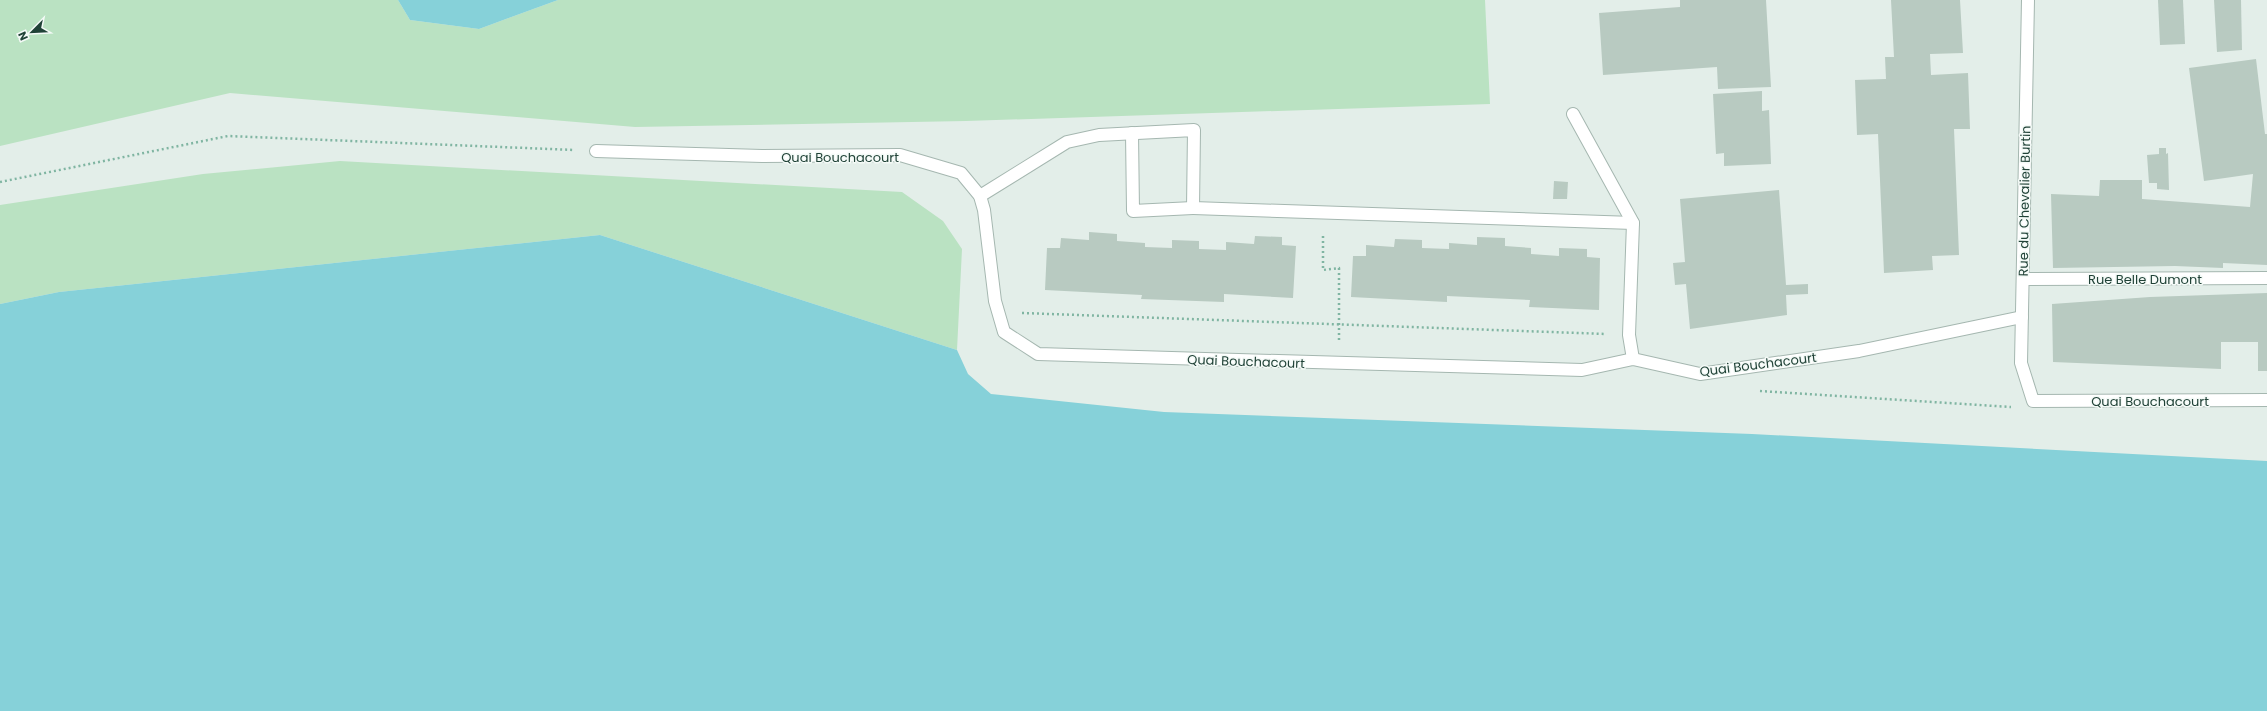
<svg xmlns="http://www.w3.org/2000/svg" width="2267" height="711" font-family="Poppins,sans-serif">
	<style>
		.green { fill: #bae2c2 }
		.water { fill: #86d1d9 }
		.building { fill: #b8cac1 }
		.lines { fill: none; stroke-linecap: round; stroke-linejoin: round }
		.minor-casing { stroke: #a5b7b0; stroke-width: 14 }
		.path { stroke: #80b5a2; stroke-width: 2.5; stroke-dasharray: 2 3; stroke-linecap: butt }
		.minor { stroke: #fff; stroke-width: 12 }
		.labels { text-anchor: middle; stroke-width: 3; stroke-linejoin: round; paint-order: stroke }
		.street-label { font-size: 13px; fill: #204237; stroke: #f4faf7 }
	</style>
	<rect width="100%" height="100%" fill="#e3eee9"/>
	<g class="green">
		<path d="M0,0h398l12,20 69,9 79,-29h927l5,104 -524,17 -331,6 -405,-34 -230,53z"/>
		<path d="M340,161l562,31 41,29 19,28 -5,101 -357,-115 -541,57 -59,12v-99l203,-31z"/>
	</g>
	<g class="water">
		<path d="M398,0h160l-79,29 -69,-9z"/>
		<path d="M600,235l357,115 11,24 23,20 173,18 588,22 515,27v250h-2267v-407l59,-12z"/>
	</g>
	<g class="building">
		<path d="M1680,0h86l5,87 -53,2 -1,-22 -114,8 -4,-62 81,-6z"/>
		<path d="M1891,0h69l3,53 -33,1 1,21 37,-2 2,56h-16l5,126 -27,1 1,14 -49,3 -6,-139 -21,1 -2,-55 31,-1 -1,-22h9z"/>
		<path d="M2158,0h25l2,44 -25,1z"/>
		<path d="M2214,0h27l1,50 -25,2z"/>
		<path d="M2256,59l9,75h2v131l-44,-2v5l-48,-2 -122,2 -2,-74 48,2 1,-16h42v19l108,8 3,-33 -49,7 -15,-113z"/>
		<path d="M1762,91v20l7,-1 2,54 -47,2v-13l-8,1 -3,-60z"/>
		<path d="M2159,148h7v6l2,-1 1,37 -12,-1v-6h-8l-2,-28 12,-1z"/>
		<path d="M1554,181l14,1 -1,17h-14z"/>
		<path d="M1779,190l7,95 22,-1v10l-22,1 1,20 -97,14 -4,-45 -11,1 -2,-22 12,-1 -5,-63z"/>
		<path d="M1089,232l28,2v7l28,2v4l27,1v-8l27,1v8l27,1v-8l28,2 1,-8 27,1v8l14,1 -3,52 -69,-4v8l-83,-3 1,-4 -97,-5 2,-42h13l1,-10 28,2z"/>
		<path d="M1477,237l28,1v8l26,2v6l28,2v-8l28,1v8l13,1 -1,52 -70,-3 1,-7 -83,-4v6l-96,-5 2,-41h13v-11l28,2 1,-8 27,1v8l27,1v-6l28,2z"/>
		<path d="M2267,293v78h-9v-29h-37v27l-168,-7 -1,-58 98,-7z"/>
	</g>
	<g class="lines">
		<defs>
			<g id="minor">
				<path d="M2028,0l-7,363 12,38 234,-1"/>
				<path d="M1573,114l60,109 -4,112 4,24"/>
				<path d="M1132,133l1,78 60,-3"/>
				<path d="M596,151l166,5 138,-1 61,18 19,23 4,14 11,91 9,31 34,22 544,16 51,-11 67,15 159,-23 163,-34"/>
				<path d="M980,196l87,-54 32,-7 95,-5 -1,78 440,15"/>
				<path d="M2023,279l244,-1"/>
			</g>
		</defs>
		<use href="#minor" class="minor-casing"/>
		<g class="path">
			<path d="M0,182l228,-46 347,14"/>
			<path d="M1323,236v34l16,-2v73"/>
			<path d="M1022,313l584,21"/>
			<path d="M1760,391l251,16"/>
		</g>
		<use href="#minor" class="minor"/>
	</g>
	<g class="labels">
		<g class="street-label">
			<text x="840" y="162">Quai Bouchacourt</text>
			<text transform="translate(2024 201) rotate(-89)" y="5">Rue du Chevalier Burtin</text>
			<text x="2145" y="284">Rue Belle Dumont</text>
			<text transform="translate(1246 361) rotate(2)" y="5">Quai Bouchacourt</text>
			<text transform="translate(1758 364) rotate(-7)" y="5">Quai Bouchacourt</text>
			<text x="2150" y="406">Quai Bouchacourt</text>
		</g>
	</g>
	<g transform="translate(32 32) rotate(246)" stroke="#f4faf7" stroke-width="3" paint-order="stroke">
	<path d="M0-3L7 15L0 10L-7 15Z" fill="#204237"/>
	<text y="-6" font-size="11" font-weight="bold" text-anchor="middle" fill="#204237">N</text>
	</g>
</svg>
